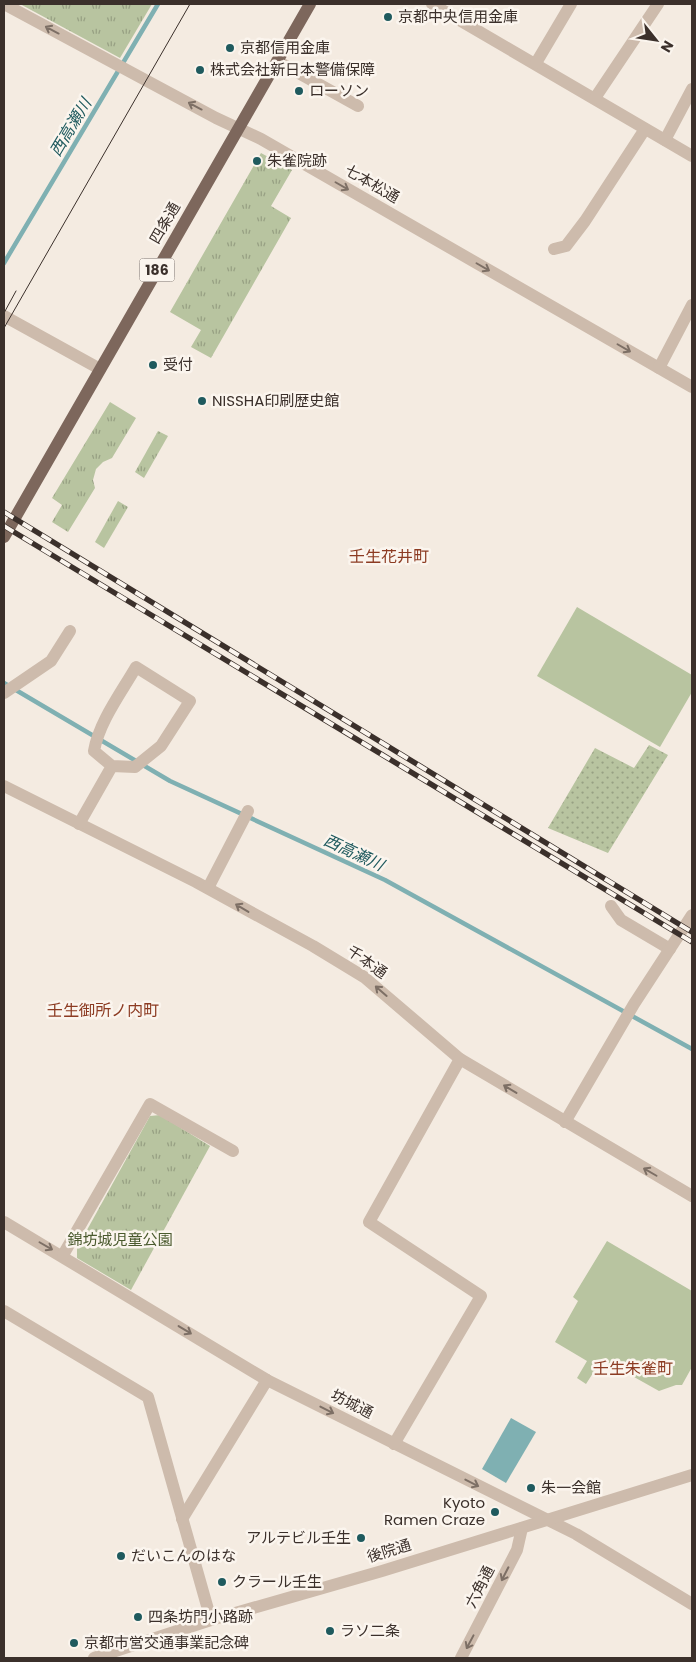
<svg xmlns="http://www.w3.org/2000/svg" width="696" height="1662" font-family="Poppins,'Noto Sans JP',sans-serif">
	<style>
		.grass { fill: url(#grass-tufts) }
		.garden { fill: url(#garden-dots) }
		.pitch { fill: #b8c4a0 }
		.water { fill: #7fb0b2 }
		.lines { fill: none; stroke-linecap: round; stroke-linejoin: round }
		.stream { stroke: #7fb0b2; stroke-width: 4.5 }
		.minor { stroke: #cdbbac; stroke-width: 12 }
		.major { stroke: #7d675c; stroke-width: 12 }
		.tram { stroke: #3b302b; stroke-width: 1 }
		.rail-casing { stroke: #3b302b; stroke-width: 5.5 }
		.rail { stroke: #fbf5ee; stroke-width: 4; stroke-dasharray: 11; stroke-linecap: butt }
		.oneway { stroke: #7d6f65 }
		.poi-dot { fill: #1f5a5e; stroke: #fbf5ee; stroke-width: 2 }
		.labels { text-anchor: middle; stroke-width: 5; stroke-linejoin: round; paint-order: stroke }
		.shield { fill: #fbf5ee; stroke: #756b66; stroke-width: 1 }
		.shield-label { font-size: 14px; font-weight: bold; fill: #3b302b }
		.poi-label { font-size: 15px; fill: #3b302b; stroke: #fbf5ee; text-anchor: start }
		.street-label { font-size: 15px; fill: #3b302b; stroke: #fbf5ee }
		.park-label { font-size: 15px; fill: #4a5a2e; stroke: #fbf5ee }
		.water-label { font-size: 16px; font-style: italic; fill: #1f5a5e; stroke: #fbf5ee }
		.neighbourhood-label { font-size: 16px; fill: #8c3b22; stroke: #fbf5ee }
	</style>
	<defs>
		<pattern id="grass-tufts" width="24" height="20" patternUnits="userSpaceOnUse" patternTransform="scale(1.25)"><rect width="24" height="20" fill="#b8c4a0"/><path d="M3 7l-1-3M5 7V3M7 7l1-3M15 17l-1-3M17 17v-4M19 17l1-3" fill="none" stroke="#97a083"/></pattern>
		<pattern id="garden-dots" width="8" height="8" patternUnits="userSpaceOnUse" patternTransform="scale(1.25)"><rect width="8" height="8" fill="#b8c4a0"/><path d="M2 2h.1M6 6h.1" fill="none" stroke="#97a083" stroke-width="1.8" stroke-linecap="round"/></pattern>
	</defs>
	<rect width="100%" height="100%" fill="#f4ebe1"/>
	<g class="grass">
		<path d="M20,4h132l-32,54z"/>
		<path d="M261,153l31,17 -21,36 20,12 -80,140 -20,-11 10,-17 -31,-18z"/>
		<path d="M110,402l26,16 -24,40 -9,4 -7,7 -3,11 2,8 -27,44 -16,-10 10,-17 -10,-7z"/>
		<path d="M158,431l10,5 -24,42 -9,-6z"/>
		<path d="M118,501l10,6 -24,41 -9,-6z"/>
		<path d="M160,1115l50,31 -79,144 -54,-32v-10l73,-132z"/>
	</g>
	<path class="garden" d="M649,745l19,10 -60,98 -60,-25 47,-80 39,20z"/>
	<g class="pitch">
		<path d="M577,607l115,68v17l-32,55 -123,-71z"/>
		<path d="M607,1241l85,50v76l-10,18h-6l-17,6 -57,-32 -16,25 -9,-6 10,-17 -32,-19 23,-41 -5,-4z"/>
	</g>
	<path class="water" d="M511,1418l25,14 -30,51 -24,-14z"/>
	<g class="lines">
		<g class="stream">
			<path d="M4,263l154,-259"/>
			<path d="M4,683l166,98 215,99 307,169"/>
		</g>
		<g class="minor">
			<path d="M4,4l212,114 45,21 431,248"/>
			<path d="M432,4l260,152"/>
			<path d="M277,61l81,45"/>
			<path d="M536,63l35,-59"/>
			<path d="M595,98l63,-94"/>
			<path d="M665,140l27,-51"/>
			<path d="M554,249l12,-3 19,-25 60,-92"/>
			<path d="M4,316l96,53"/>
			<path d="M659,368l33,-63"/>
			<path d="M4,693l47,-32 19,-30"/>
			<path d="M4,786l192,96 117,64 51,31 96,82 232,137"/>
			<path d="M79,824l33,-58 23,1 26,-21 29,-45 -54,-34c-15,26 -37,55 -42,84l18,15"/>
			<path d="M208,888l40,-77"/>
			<path d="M611,906l10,14 49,29"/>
			<path d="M565,1122l69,-118 58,-89"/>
			<path d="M4,1222l263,158 309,154 116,70"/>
			<path d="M63,1255l87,-151 83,47"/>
			<path d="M4,1311l144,86 63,223"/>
			<path d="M394,1444l87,-148 -112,-74 91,-163"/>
			<path d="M182,1519l85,-139"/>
			<path d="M94,1658l117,-38 171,-49 310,-96"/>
			<path d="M461,1658l56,-108 5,-22"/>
		</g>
		<path class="major" d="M4,537l306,-533"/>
		<g class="tram">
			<path d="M4,313l12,-22"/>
			<path d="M4,328l186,-324"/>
		</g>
		<defs>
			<g id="rail">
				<path d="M4,512l688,420"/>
				<path d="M4,526l688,416"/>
			</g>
		</defs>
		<use href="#rail" class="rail-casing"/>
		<use href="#rail" class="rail"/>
	</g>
	<defs><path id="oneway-shaft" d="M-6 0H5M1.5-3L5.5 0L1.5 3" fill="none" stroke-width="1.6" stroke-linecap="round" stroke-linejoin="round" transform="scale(1.25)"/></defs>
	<g class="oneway">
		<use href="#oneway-shaft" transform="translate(52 30) rotate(-152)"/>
		<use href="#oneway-shaft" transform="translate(195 106) rotate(-152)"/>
		<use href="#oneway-shaft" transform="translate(342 186) rotate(30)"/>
		<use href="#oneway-shaft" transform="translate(483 267) rotate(30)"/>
		<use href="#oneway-shaft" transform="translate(624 348) rotate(30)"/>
		<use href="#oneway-shaft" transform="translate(242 908) rotate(-149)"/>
		<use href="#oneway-shaft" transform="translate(381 991) rotate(-139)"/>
		<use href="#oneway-shaft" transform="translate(510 1089) rotate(-149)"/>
		<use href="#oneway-shaft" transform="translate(650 1172) rotate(-150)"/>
		<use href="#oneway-shaft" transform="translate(46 1246) rotate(30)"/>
		<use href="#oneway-shaft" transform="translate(185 1330) rotate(31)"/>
		<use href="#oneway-shaft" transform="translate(327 1410) rotate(27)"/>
		<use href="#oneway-shaft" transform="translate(472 1483) rotate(27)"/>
		<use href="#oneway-shaft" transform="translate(505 1574) rotate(117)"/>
		<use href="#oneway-shaft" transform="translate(470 1642) rotate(118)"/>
	</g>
	<g class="poi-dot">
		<circle cx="388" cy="17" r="5"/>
		<circle cx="230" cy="48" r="5"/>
		<circle cx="200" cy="70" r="5"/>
		<circle cx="299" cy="91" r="5"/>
		<circle cx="257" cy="161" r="5"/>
		<circle cx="153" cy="365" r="5"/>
		<circle cx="202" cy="401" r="5"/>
		<circle cx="531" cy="1488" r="5"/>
		<circle cx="495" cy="1512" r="5"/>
		<circle cx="361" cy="1538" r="5"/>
		<circle cx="121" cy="1556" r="5"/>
		<circle cx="222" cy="1582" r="5"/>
		<circle cx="138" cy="1617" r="5"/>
		<circle cx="330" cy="1631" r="5"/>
		<circle cx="74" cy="1643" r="5"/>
	</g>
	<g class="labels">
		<rect class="shield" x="139.5" y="258.5" width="35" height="23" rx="4"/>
		<g class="shield-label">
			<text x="157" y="275">186</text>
		</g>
		<g class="poi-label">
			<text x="398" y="22">京都中央信用金庫</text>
			<text x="240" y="53">京都信用金庫</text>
			<text x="210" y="75">株式会社新日本警備保障</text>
			<text x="309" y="96">ローソン</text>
			<text x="267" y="166">朱雀院跡</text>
			<text x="163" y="370">受付</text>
			<text x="212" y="406">NISSHA印刷歴史館</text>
			<text x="541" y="1493">朱一会館</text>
			<text x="485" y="1508" text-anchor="end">Kyoto<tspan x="485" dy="17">Ramen Craze</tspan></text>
			<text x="351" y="1543" text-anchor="end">アルテビル壬生</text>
			<text x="131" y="1561">だいこんのはな</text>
			<text x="232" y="1587">クラール壬生</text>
			<text x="148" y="1622">四条坊門小路跡</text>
			<text x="340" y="1636">ラソ二条</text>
			<text x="84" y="1648">京都市営交通事業記念碑</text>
		</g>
		<g class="street-label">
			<text transform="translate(372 184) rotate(30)" y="5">七本松通</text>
			<text transform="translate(165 223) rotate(-60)" y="5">四条通</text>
			<text transform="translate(367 962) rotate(35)" y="5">千本通</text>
			<text transform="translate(352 1404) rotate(27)" y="5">坊城通</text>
			<text transform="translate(389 1551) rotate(-17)" y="5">後院通</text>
			<text transform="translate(480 1587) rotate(-63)" y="5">六角通</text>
		</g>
		<g class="park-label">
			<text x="120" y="1245">錦坊城児童公園</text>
		</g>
		<g class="water-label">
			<text transform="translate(70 127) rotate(-59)" y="6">西高瀬川</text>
			<text transform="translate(354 852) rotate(25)" y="6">西高瀬川</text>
		</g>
		<g class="neighbourhood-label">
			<text x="389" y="562">壬生花井町</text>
			<text x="103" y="1016">壬生御所ノ内町</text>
			<text x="633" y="1374">壬生朱雀町</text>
		</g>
	</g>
	<rect width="696" height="1662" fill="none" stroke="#3b302b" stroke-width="10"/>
	<g transform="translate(656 40) rotate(120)" stroke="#fbf5ee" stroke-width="4" paint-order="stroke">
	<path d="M0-4L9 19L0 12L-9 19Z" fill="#3b302b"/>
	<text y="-8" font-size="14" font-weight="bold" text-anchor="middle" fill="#3b302b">N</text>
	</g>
</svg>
